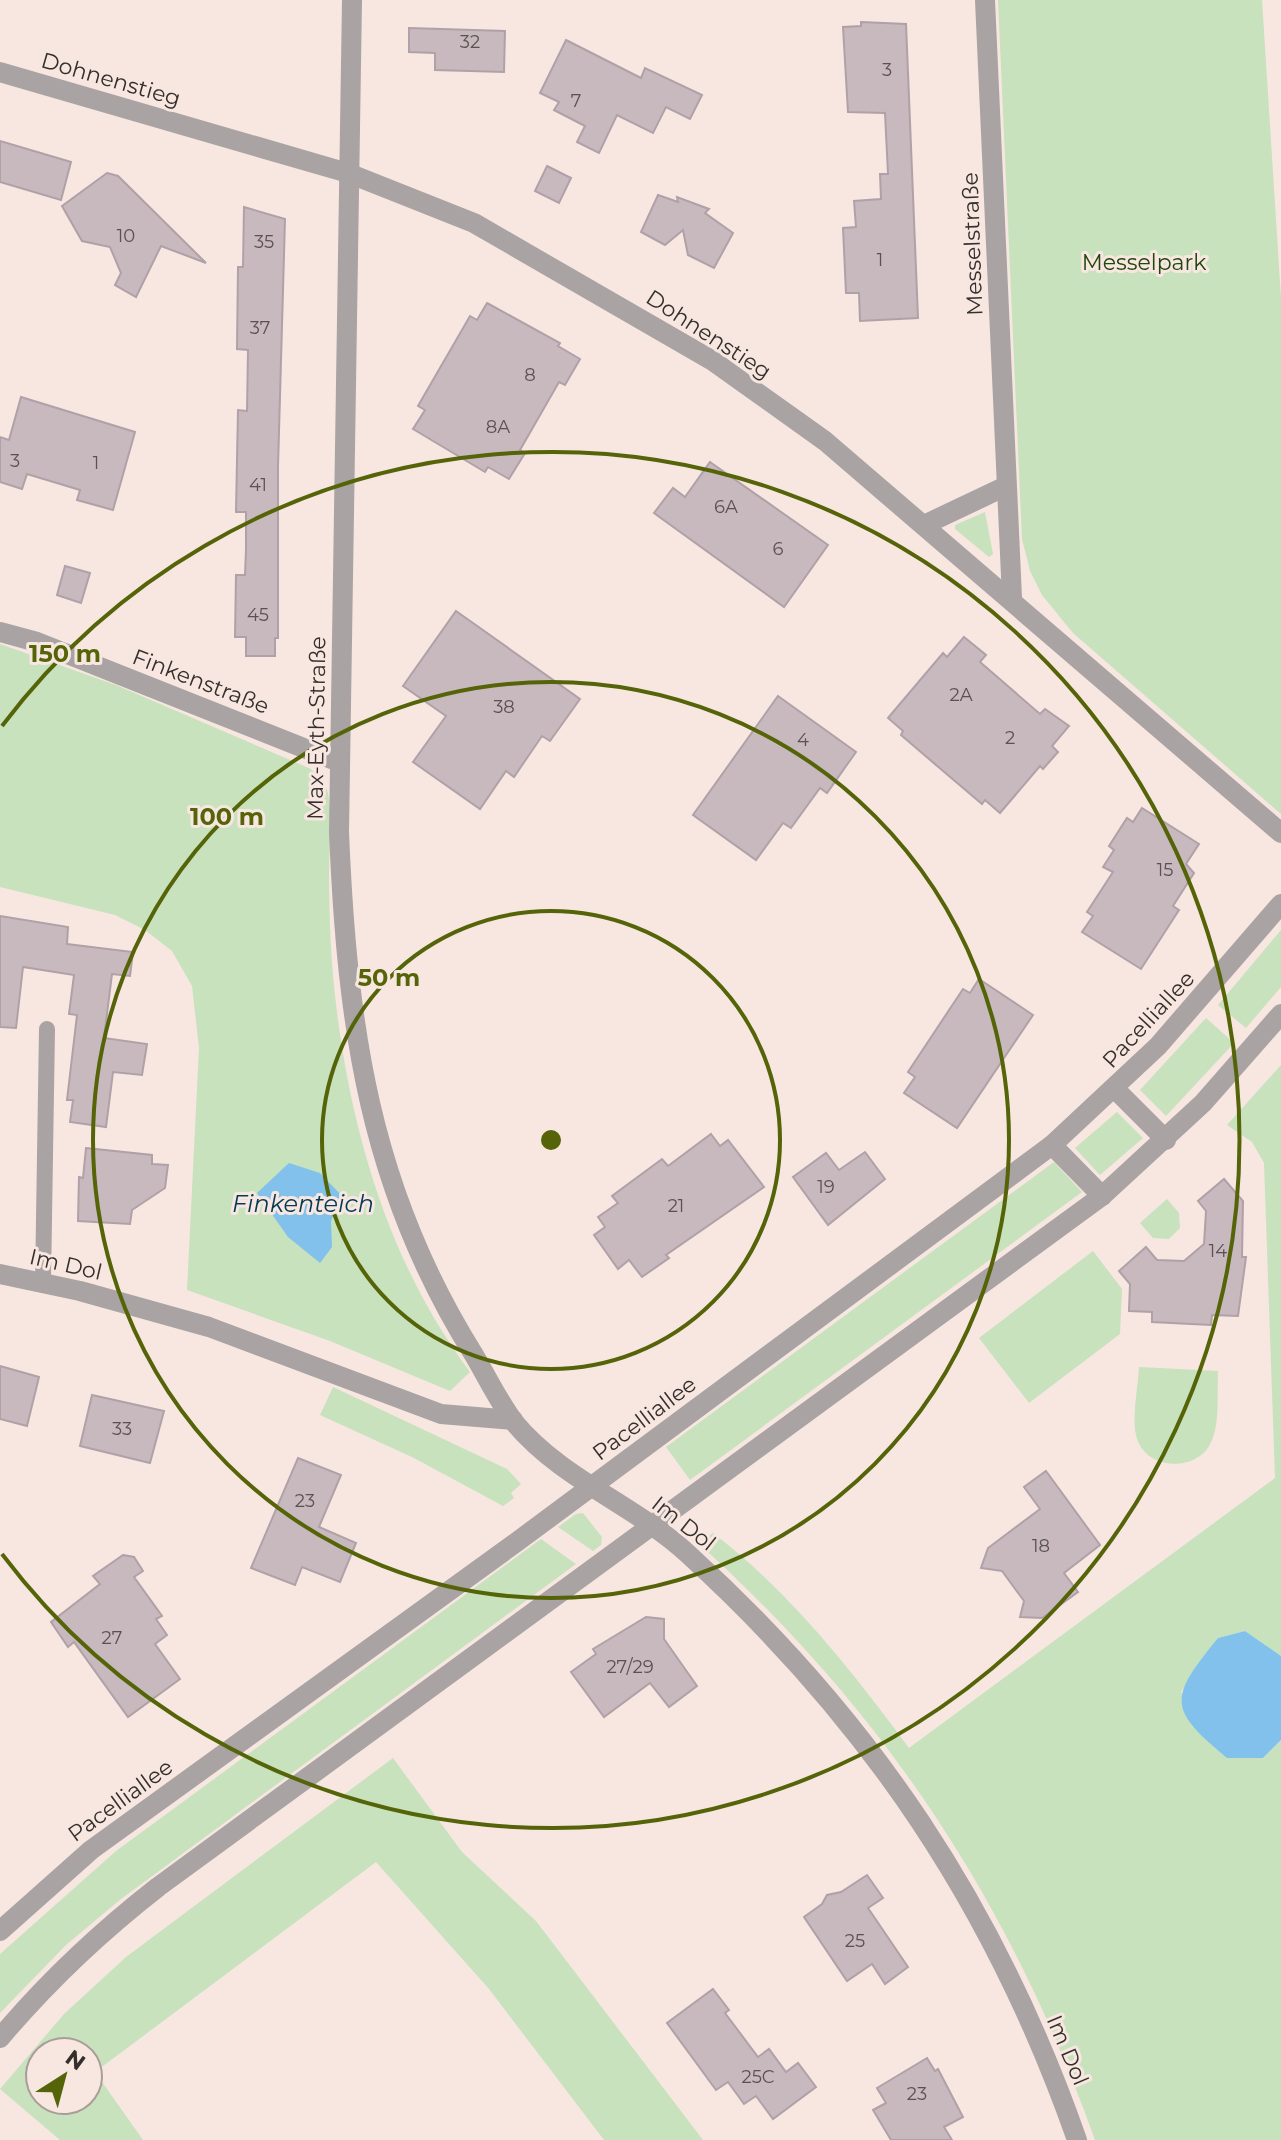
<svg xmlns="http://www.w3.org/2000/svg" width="1281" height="2140" font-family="Montserrat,sans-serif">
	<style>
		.green { fill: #c7e2bd; fill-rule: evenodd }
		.water { fill: #81c1ec }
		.building { fill: #c8b9bf; stroke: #b0a1a8; stroke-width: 2 }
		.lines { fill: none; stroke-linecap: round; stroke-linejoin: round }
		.service { stroke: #aaa3a3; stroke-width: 16 }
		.minor { stroke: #aaa3a3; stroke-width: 20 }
		.tertiary { stroke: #aaa3a3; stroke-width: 20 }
		.ring { fill: none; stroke: #556408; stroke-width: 4 }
		.labels { text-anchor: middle; stroke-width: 6; stroke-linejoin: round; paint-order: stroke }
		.number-label { font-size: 18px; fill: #5a5251 }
		.street-label { font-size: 22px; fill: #352f2c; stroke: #f7e7e0 }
		.park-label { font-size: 22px; fill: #21470c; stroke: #f7e7e0 }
		.water-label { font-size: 24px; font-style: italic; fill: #033a56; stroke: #f7e7e0 }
		.centre { fill: #556408; stroke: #f7e7e0; stroke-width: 4 }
		.ring-label { font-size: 24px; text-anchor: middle; font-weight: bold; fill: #556408; stroke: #f7e7e0; stroke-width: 6; stroke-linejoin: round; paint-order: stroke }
	</style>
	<rect width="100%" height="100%" fill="#f7e7e0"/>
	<g class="green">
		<path d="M998,0h264l19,298v516l-208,-181 -31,-38 -12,-24 -8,-32z"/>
		<path d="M985,512l8,42 -4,3 -34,-28v-4z"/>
		<path d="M0,644l116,41 195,84c6,7 16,16 17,24 5,25 1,54 1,79 0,47 2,93 8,140 16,128 55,256 133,360l-20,19 -120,-50 -143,-51 12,-242 -7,-62 -20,-35 -27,-21 -30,-15 -115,-28z"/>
		<path d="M1281,930v57l-35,41 -28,-23z"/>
		<path d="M1206,1018l28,25 -68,73 -26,-26z"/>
		<path d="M1281,1065v591l-36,-25 -27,7 -37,54 82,66 18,-18v400h-186c-85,-238 -209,-427 -397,-597l15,-10c78,60 138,137 196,215l366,-270 -11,-315 -12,-21 -25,-17z"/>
		<path d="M1117,1112l26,26 -43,37 -25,-27z"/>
		<path d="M1054,1162l28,30 -392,288 -24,-33z"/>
		<path d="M1167,1199l12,14 1,15 -11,11 -16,-1 -13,-15z"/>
		<path d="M1093,1251l29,38 -2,45 -91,69 -50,-65z"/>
		<path d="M1139,1367l79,4c-1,21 2,50 -6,69 -12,33 -68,32 -76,-5 -4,-19 2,-48 3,-68z"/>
		<path d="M333,1387l174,82 14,15 -10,9 3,5 -11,8 -89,-48 -94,-43z"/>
		<path d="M583,1513l19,24 -1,8 -8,6 -35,-24 18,-13z"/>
		<path d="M541,1539l35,25 -455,335 -55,46 -66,68v-59l116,-103z"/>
		<path d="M393,1758l69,94 74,69 167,219h-99l-115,-151 -113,-127 -281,210 48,68h-83l-60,-51 64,-75 62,-57zM40,2052h48v48h-48z"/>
	</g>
	<g class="water">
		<path d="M289,1163l31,10 22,23 -11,25 1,26 -12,16 -32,-26 -31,-44z"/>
		<path d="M1245,1631l36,25v84l-18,18h-36c-61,-50 -57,-61 -9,-120z"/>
	</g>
	<g class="building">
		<path d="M861,22l45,2 12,294 -58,3 -1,-28h-13l-3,-65 13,-1 -2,-26 27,-2 -1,-25h8l-3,-61 -37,-1 -5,-85 18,-1z"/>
		<path d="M409,28l96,3 -1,41 -69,-2v-17l-26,-1z"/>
		<path d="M566,40l75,38 4,-10 57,27 -12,24 -24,-12 -13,26 -36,-18 -18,38 -22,-11 8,-16 -31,-16 5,-8 -19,-9z"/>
		<path d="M0,141l71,21 -10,38 -61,-18z"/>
		<path d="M547,166l24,12 -12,25 -24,-12z"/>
		<path d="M107,173l11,3 88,87 -45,-17 -25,51 -21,-12 6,-12 -11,-26 -28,-6 -20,-35z"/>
		<path d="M658,195l20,7 -1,-5 32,12 -4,4 28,20 -19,35 -26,-13 -5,-25 -18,15 -24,-13z"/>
		<path d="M244,207l41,12 -7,248v171h-3v18h-29v-19h-11l1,-62h9l1,-26v-37h-10l2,-102 9,1 1,-61 -11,-1 1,-82h5z"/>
		<path d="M487,303l73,40 -2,3 22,13 -15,26 -6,-3 -39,68 5,3 -16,26 -21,-12 -3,5 -72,-43 12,-19 -7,-4 52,-90 7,4z"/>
		<path d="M21,397l114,35 -22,78 -36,-10 3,-10 -53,-16 -5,15 -22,-7v-45l9,3z"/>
		<path d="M710,462l118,83 -44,62 -130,-94 19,-25 12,9z"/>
		<path d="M65,566l25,7 -9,30 -24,-8z"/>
		<path d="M456,611l124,88 -30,42 -8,-5 -28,41 -8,-6 -26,38 -67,-47 33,-46 -43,-30z"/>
		<path d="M964,637l22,18 -6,7 60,52 5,-5 24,17 -17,20 6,6 -15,17 -3,-3 -40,47 -15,-13 -3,4 -46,-39 -35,-30 2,-4 -15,-13 55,-65 4,4z"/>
		<path d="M778,696l78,56 -29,41 -7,-5 -29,40 -8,-5 -27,37 -63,-45z"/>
		<path d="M1142,808l57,36 -13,20 8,9 -21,33 6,4 -38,59 -59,-37 11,-16 -6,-4 26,-40 -10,-5 11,-17 -5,-4 18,-28 6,4z"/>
		<path d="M0,916l68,11 -1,17 66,8 -3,24 -18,-2 -8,64 43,6 -5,31 -29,-3 -7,55 -36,-5 3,-22h-6l10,-85 -8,-1 5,-39 -51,-8 -7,61 -16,-1z"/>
		<path d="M979,979l54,36 -76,113 -53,-35 11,-16 -7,-5 55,-83 7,4z"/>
		<path d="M711,1134l9,12 8,-6 36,47 -98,68 3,3 -27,19 -13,-17 -11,9 -24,-34 11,-8 -7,-10 20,-14 -6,-7 50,-37 6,7z"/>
		<path d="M86,1148l66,7v9l16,1 -3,23 -33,22 -2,14 -52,-3 1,-44 4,1z"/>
		<path d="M865,1152l20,27 -57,46 -35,-48 33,-24 13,17z"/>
		<path d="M1224,1179l19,22 -1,56h4l-8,59 -26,-1 -1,10 -59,-3v-10l-23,-1 1,-27 -11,-13 27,-24 11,13 27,1 20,-17 2,-33 -8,-10z"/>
		<path d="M0,1366l39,11 -12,49 -27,-7z"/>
		<path d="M92,1395l72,16 -14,52 -70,-17z"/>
		<path d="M298,1458l43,17 -22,52 37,16 -16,39 -38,-15 -7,18 -44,-17z"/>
		<path d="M1046,1471l54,74 -36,28 14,19 -36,26 -22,-1 4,-16 -22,-30 -21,-3 7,-20 52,-39 -16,-22z"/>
		<path d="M123,1555l11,2 9,14 -9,6 28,39 -6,3 11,16 -12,9 25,35 -52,38 -54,-75 -6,5 -17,-25 49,-38 -7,-8z"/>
		<path d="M646,1617l18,2v20l33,47 -28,21 -19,-24 -46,34 -33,-45 25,-18 -3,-5z"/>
		<path d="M867,1875l16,23 -15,10 40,59 -23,17 -13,-20 -25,17 -43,-64 18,-13 5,-9 14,-3z"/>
		<path d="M713,1989l16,21 -4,3 33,44 11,-8 17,23 12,-9 18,24 -43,32 -17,-23 -12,8 -16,-22 -12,8 -49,-67z"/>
		<path d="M927,2058l8,13 3,-2 25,48 -19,10 8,13h-61l-18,-30 13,-7 -9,-15z"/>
	</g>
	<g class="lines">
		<path class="service" d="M43,1282l4,-253"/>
		<g class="minor">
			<path d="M352,0l-13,832c8,193 30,356 135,523 13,22 25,47 40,67 47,57 121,83 174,132 183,167 307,352 389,586"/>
			<path d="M985,0l27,598"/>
			<path d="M0,72l348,101 126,50 239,138 112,80 456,392"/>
			<path d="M924,525l80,-38"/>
			<path d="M0,632l37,10 302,120"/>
			<path d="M0,1274l80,17 129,36 232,87 72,6"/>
		</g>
		<g class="tertiary">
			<path d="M1115,1089l51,51"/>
			<path d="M1052,1145l50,51"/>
			<path d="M0,1931l91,-81 427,-309 534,-396 106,-99 123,-142"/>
			<path d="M0,2038c48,-57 99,-105 158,-151l944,-691 101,-93 78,-89"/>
		</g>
	</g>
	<g class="ring">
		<circle cx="551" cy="1140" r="229"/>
		<circle cx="551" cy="1140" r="458"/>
		<path d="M2 726A688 688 0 1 1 2 1554"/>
	</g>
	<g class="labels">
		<g class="number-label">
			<text x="470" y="48">32</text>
			<text x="887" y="76">3</text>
			<text x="576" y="107">7</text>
			<text x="126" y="242">10</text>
			<text x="264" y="248">35</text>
			<text x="880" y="266">1</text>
			<text x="260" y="334">37</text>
			<text x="530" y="381">8</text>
			<text x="498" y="433">8A</text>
			<text x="15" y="467">3</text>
			<text x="96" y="469">1</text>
			<text x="258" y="491">41</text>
			<text x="726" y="513">6A</text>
			<text x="778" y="555">6</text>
			<text x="258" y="621">45</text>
			<text x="961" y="701">2A</text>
			<text x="504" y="713">38</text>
			<text x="1010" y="744">2</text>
			<text x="803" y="746">4</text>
			<text x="1165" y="876">15</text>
			<text x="826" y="1193">19</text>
			<text x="676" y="1212">21</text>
			<text x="1218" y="1257">14</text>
			<text x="122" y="1435">33</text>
			<text x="305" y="1507">23</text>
			<text x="1041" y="1552">18</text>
			<text x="112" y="1644">27</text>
			<text x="630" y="1673">27/29</text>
			<text x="855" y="1947">25</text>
			<text x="758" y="2083">25C</text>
			<text x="917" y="2100">23</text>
		</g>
		<g class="street-label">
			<text transform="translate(111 79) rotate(16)" y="8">Dohnenstieg</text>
			<text transform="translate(972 244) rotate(-92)" y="8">Messelstraße</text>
			<text transform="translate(709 334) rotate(33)" y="8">Dohnenstieg</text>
			<text transform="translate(201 681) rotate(21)" y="8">Finkenstraße</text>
			<text transform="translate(316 728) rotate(-89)" y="8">Max-Eyth-Straße</text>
			<text transform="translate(1148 1019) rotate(-47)" y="8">Pacelliallee</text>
			<text transform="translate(66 1264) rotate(13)" y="8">Im Dol</text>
			<text transform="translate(644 1418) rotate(-37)" y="8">Pacelliallee</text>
			<text transform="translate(684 1523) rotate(38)" y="8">Im Dol</text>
			<text transform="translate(120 1800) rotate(-36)" y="8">Pacelliallee</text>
			<text transform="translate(1068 2050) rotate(67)" y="8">Im Dol</text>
		</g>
		<g class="park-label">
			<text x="1144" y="270">Messelpark</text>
		</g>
		<g class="water-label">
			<text x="303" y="1212">Finkenteich</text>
		</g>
	</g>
	<circle cx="551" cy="1140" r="12" class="centre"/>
	<g class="ring-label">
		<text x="65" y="662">150 m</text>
		<text x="227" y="825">100 m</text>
		<text x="389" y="986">50 m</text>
	</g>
	<g transform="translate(64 2076) rotate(36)"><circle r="38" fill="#f7e7e0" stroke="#a99d98" stroke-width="2"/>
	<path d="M0-6L14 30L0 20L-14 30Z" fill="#556408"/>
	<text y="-12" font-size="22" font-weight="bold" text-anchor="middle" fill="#352f2c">N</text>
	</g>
</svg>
